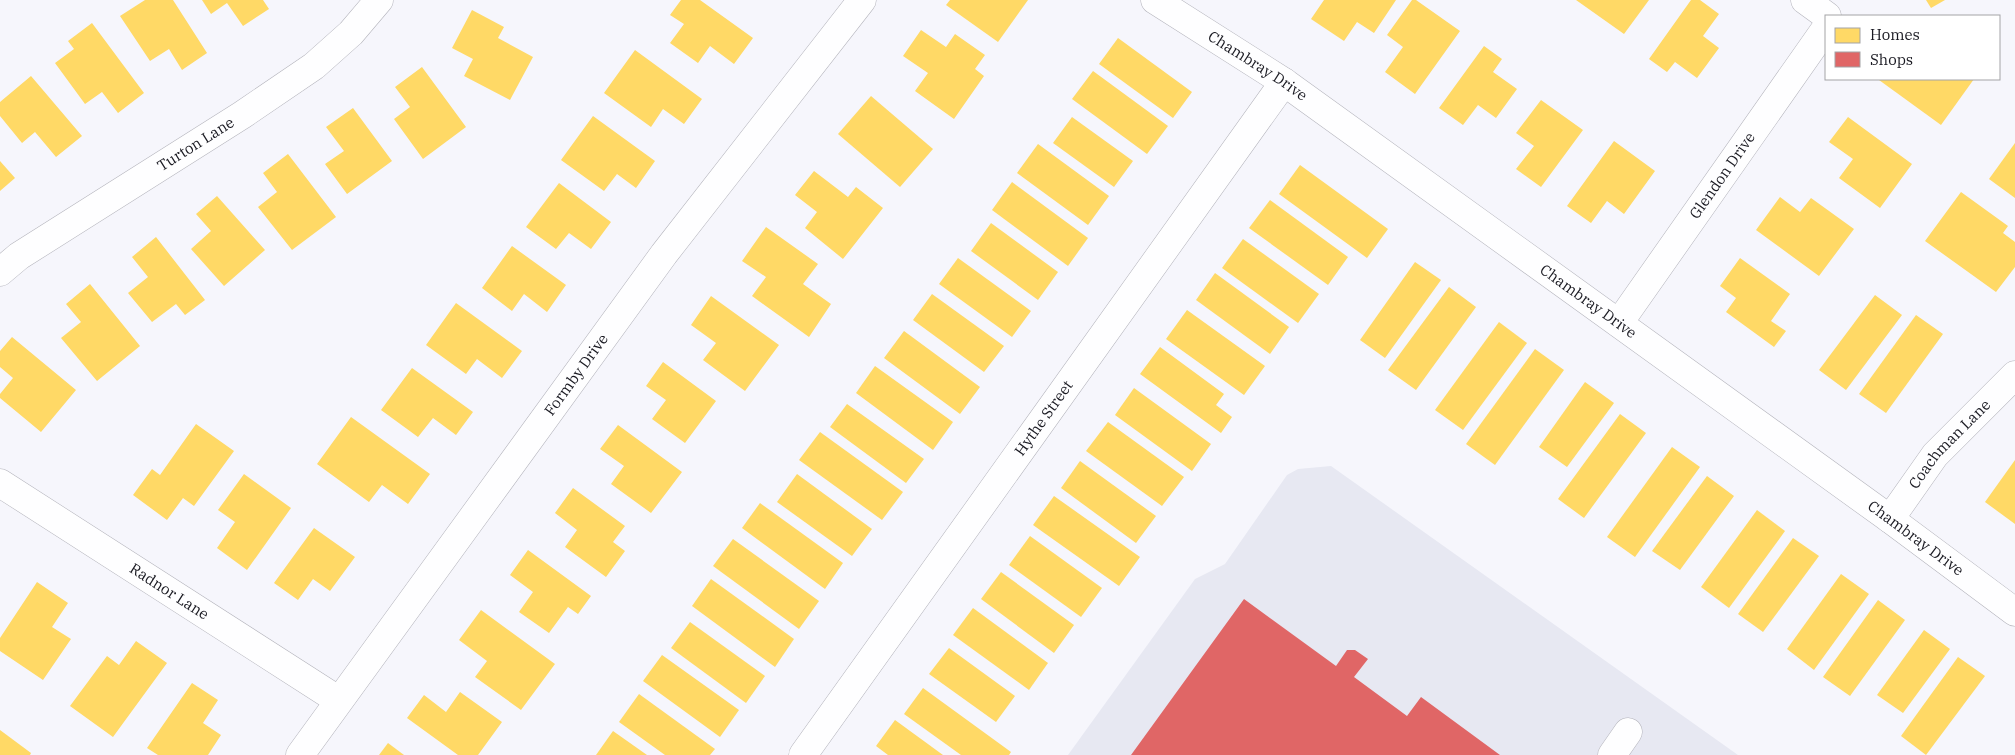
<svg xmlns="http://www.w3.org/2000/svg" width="2015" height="755" font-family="'IBM Plex Serif',serif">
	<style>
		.built { fill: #e7e8f2 }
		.homes { fill: #ffd966 }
		.shops { fill: #e06666 }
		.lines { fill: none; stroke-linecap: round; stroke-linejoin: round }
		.minor-casing { stroke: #b3b3bb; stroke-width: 29 }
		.minor { stroke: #fefeff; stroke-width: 28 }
		.labels { text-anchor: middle; stroke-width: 5; stroke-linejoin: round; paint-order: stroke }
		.street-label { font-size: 15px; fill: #191921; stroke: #fff }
	</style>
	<rect width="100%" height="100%" fill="#f6f6fc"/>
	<path class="built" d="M1331,466l407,289h-670l127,-176 30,-15 62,-89 11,-6z"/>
	<g class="homes">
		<path d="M145,0h28l34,53 -25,17 -13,-21 -19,12 -30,-45z"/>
		<path d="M202,0h61l6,9 -26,17 -16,-23 -16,11z"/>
		<path d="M681,0h19l53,38 -19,26 -24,-18 -12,17 -28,-20 14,-19 -14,-9z"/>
		<path d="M950,0h78l-30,42 -52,-37z"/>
		<path d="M1324,0h72l-22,33 -17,-11 -13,19 -33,-22z"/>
		<path d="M1412,0h4l44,31 -45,63 -30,-22 18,-25 -16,-12z"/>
		<path d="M1576,0h73l-25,34z"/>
		<path d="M1691,0h9l19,14 -16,22 16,12 -22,30 -22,-16 -8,10 -18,-13z"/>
		<path d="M1926,0h19l-14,8z"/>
		<path d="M472,10l32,17 -6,11 35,19 -23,43 -46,-24 9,-17 -21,-11z"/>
		<path d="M92,23l52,70 -26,20 -16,-21 -17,12 -30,-41 19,-14 -6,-8z"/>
		<path d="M921,30l25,17 9,-13 30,21 -10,14 9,7 -30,43 -39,-28 13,-18 -25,-17z"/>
		<path d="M1118,38l74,54 -19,26 -74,-54z"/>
		<path d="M1484,46l18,13 -9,13 24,17 -21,29 -18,-13 -15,20 -24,-17z"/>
		<path d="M635,50l67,49 -18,25 -21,-15 -12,18 -47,-34z"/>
		<path d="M422,67l44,60 -43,32 -29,-40 16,-12 -15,-20z"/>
		<path d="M1093,71l75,55 -21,28 -75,-55z"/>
		<path d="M31,76l51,60 -26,21 -21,-25 -13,11 -22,-27v-14z"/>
		<path d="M1880,79h94l-33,46 -62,-45z"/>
		<path d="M871,96l62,53 -33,38 -62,-53z"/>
		<path d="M1541,100l42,30 -42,57 -25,-18 18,-23 -18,-13z"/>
		<path d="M353,108l39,53 -45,33 -22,-30 19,-13 -18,-24z"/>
		<path d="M593,116l62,45 -19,27 -19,-14 -13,17 -43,-31z"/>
		<path d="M1072,117l61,44 -19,26 -61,-44z"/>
		<path d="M1848,117l64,47 -32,44 -41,-30 14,-19 -24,-17z"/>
		<path d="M1614,141l41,30 -31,43 -17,-13 -16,22 -24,-17z"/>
		<path d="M2015,143v55l-26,-19z"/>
		<path d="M1038,144l71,52 -21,29 -71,-52z"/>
		<path d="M288,154l48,63 -44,33 -34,-43 19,-15 -14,-19z"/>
		<path d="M0,161l15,17 -15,13z"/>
		<path d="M1300,165l88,64 -21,29 -88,-64z"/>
		<path d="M814,171l34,26 8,-10 27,21 -40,51 -38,-31 12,-16 -22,-17z"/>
		<path d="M1012,182l76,56 -20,28 -76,-56z"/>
		<path d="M559,183l52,39 -20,27 -22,-16 -13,16 -30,-22z"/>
		<path d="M1961,192l47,34 -5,7 12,9v25l-19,25 -71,-51z"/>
		<path d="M217,196l48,54 -41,36 -33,-37 20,-18 -15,-17z"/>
		<path d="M1780,197l20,15 11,-14 43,31 -35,47 -63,-46z"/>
		<path d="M1270,200l78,57 -20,28 -79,-57z"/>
		<path d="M991,223l67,49 -20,28 -67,-49z"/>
		<path d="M766,227l52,37 -15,20 28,20 -22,33 -57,-41 14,-19 -24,-16z"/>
		<path d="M156,237l49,63 -20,15 -9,-11 -24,18 -24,-29 20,-16 -16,-20z"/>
		<path d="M1243,239l76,55 -21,29 -76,-55z"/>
		<path d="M512,246l54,39 -19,27 -23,-18 -12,17 -30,-23z"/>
		<path d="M958,258l73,53 -19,26 -73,-53z"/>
		<path d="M1740,258l50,36 -19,27 15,10 -12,16 -48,-35 10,-14 -16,-12z"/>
		<path d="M1415,262l26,18 -56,78 -25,-18z"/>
		<path d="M1215,273l74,54 -19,27 -74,-54z"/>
		<path d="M90,284l50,62 -43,35 -36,-43 20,-16 -15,-18z"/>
		<path d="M1449,287l27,20 -60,83 -28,-20z"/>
		<path d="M932,294l72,52 -20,26 -71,-52z"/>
		<path d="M1875,295l27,20 -56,75 -27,-20z"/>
		<path d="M711,296l68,49 -34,46 -42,-31 13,-17 -25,-18z"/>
		<path d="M456,303l66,48 -20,27 -25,-19 -11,15 -40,-29z"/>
		<path d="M1187,310l78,56 -21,29 -78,-56z"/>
		<path d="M1916,315l27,19 -57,79 -27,-19z"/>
		<path d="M1499,322l28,21 -64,87 -28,-20z"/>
		<path d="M904,331l76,56 -20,27 -76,-56z"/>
		<path d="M12,337l64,53 -35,42 -41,-34v-4l13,-16 -13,-11v-16z"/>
		<path d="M1160,347l64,47 -8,11 16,12 -11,16 -81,-59z"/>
		<path d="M1535,349l29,21 -69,95 -29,-21z"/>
		<path d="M663,362l53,39 -31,42 -33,-24 14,-19 -20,-14z"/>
		<path d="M875,366l78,56 -20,28 -77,-57z"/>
		<path d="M412,368l61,44 -17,23 -23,-17 -15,19 -37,-27z"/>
		<path d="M1585,382l29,21 -47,64 -28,-20z"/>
		<path d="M1134,388l77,56 -19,27 -77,-56z"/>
		<path d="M847,404l77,55 -18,24 -76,-56z"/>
		<path d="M1620,414l26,19 -62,85 -26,-19z"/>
		<path d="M351,417l79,57 -22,30 -26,-19 -13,17 -52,-38z"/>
		<path d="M1108,422l76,55 -22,29 -76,-55z"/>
		<path d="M196,424l38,27 -40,55 -11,-8 -16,22 -34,-25 19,-26 8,6z"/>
		<path d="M618,425l64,47 -31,41 -40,-29 13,-18 -24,-17z"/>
		<path d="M820,432l83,60 -21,28 -83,-60z"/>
		<path d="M1672,447l28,20 -65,90 -28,-20z"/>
		<path d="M2015,460v64l-30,-22z"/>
		<path d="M1080,461l76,55 -20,27 -75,-55z"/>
		<path d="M244,474l47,34 -44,62 -30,-22 18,-26 -17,-12z"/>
		<path d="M797,474l75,55 -20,27 -75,-54z"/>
		<path d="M1707,476l27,20 -54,74 -28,-19z"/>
		<path d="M573,488l52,38 -12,16 12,9 -19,26 -41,-30 12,-17 -22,-17z"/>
		<path d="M1054,496l86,61 -21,29 -86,-61z"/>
		<path d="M760,503l83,60 -18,26 -83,-61z"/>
		<path d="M1757,510l28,21 -56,77 -28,-21z"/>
		<path d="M314,528l41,29 -25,34 -17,-12 -15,21 -24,-17z"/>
		<path d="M1030,536l72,52 -21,29 -72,-52z"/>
		<path d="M1793,538l26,18 -56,76 -25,-18z"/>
		<path d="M733,539l86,62 -20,28 -86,-63z"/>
		<path d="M528,550l63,46 -13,18 -10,-7 -19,26 -30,-21 14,-20 -23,-17z"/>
		<path d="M1001,572l73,53 -20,28 -73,-54z"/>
		<path d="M1841,574l28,20 -55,76 -27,-21z"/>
		<path d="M711,579l83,60 -19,28 -83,-61z"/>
		<path d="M37,582l31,21 -16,24 19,12 -28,41 -43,-29v-13z"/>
		<path d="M1878,600l27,20 -55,76 -27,-19z"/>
		<path d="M973,608l75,55 -19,27 -76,-55z"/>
		<path d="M481,610l74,54 -34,46 -46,-33 12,-16 -28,-21z"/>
		<path d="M690,622l75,54 -19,27 -75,-55z"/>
		<path d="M1924,630l26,19 -47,64 -26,-18z"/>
		<path d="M136,641l31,22 -54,74 -43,-31 37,-50 12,9z"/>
		<path d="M949,648l66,48 -19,26 -67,-48z"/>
		<path d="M662,655l77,55 -19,27 -77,-56z"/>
		<path d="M1958,657l27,19 -59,79 -25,-19z"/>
		<path d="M192,683l26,17 -15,23 18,12 -13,20h-50l-11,-7z"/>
		<path d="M923,688l88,64 -2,3h-48l-57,-41z"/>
		<path d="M460,692l42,30 -24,33h-20l-51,-37 17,-23 22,17z"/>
		<path d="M639,694l76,55 -5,6h-45l-46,-33z"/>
		<path d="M895,720l48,35h-55l-12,-9z"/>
		<path d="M0,730l31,23 -1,2h-30z"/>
		<path d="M613,731l34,24h-51z"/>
		<path d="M388,743l16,12h-25z"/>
	</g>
	<path class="shops" d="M1244,599l92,67 11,-16h8l13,9 -14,18 53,39 14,-19 79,58h-369z"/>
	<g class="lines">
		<defs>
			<g id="minor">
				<path id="s1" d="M1155,0l129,82 606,437 125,93"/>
				<path d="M1805,0l22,16"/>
				<path id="s2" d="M0,272l19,-16 223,-141 72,-49 37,-33 28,-33"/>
				<path id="s3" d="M1619,323l207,-295"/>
				<path id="s4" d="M0,483l338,217"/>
				<path id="s5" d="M1890,519l45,-64 80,-80"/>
				<path id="s6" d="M300,755l364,-501 198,-254"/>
				<path id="s7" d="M803,755l481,-673"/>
				<path d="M1612,755l16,-23"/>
			</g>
		</defs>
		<use href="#minor" class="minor-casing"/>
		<use href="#minor" class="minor"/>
	</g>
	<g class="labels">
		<g class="street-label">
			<text dy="5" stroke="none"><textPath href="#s1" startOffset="122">Chambray Drive</textPath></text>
			<text dy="5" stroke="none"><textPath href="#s2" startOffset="234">Turton Lane</textPath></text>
			<text dy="5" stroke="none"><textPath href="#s3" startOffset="180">Glendon Drive</textPath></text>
			<text dy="5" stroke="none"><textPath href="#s1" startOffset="528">Chambray Drive</textPath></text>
			<text dy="5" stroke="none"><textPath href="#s6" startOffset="470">Formby Drive</textPath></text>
			<text dy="5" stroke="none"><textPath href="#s7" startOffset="414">Hythe Street</textPath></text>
			<text dy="5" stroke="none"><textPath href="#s5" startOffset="96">Coachman Lane</textPath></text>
			<text dy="5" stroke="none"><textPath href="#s1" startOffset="932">Chambray Drive</textPath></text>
			<text dy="5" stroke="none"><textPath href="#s4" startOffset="201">Radnor Lane</textPath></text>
		</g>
	</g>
	<rect x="1825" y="15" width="175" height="65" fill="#ffffff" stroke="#a3a3a6"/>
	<rect x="1835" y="28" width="25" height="15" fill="#ffd966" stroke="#a3a3a6"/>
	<text x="1870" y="40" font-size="15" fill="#191921">Homes</text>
	<rect x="1835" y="52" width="25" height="15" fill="#e06666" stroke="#a3a3a6"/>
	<text x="1870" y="65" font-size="15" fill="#191921">Shops</text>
</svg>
